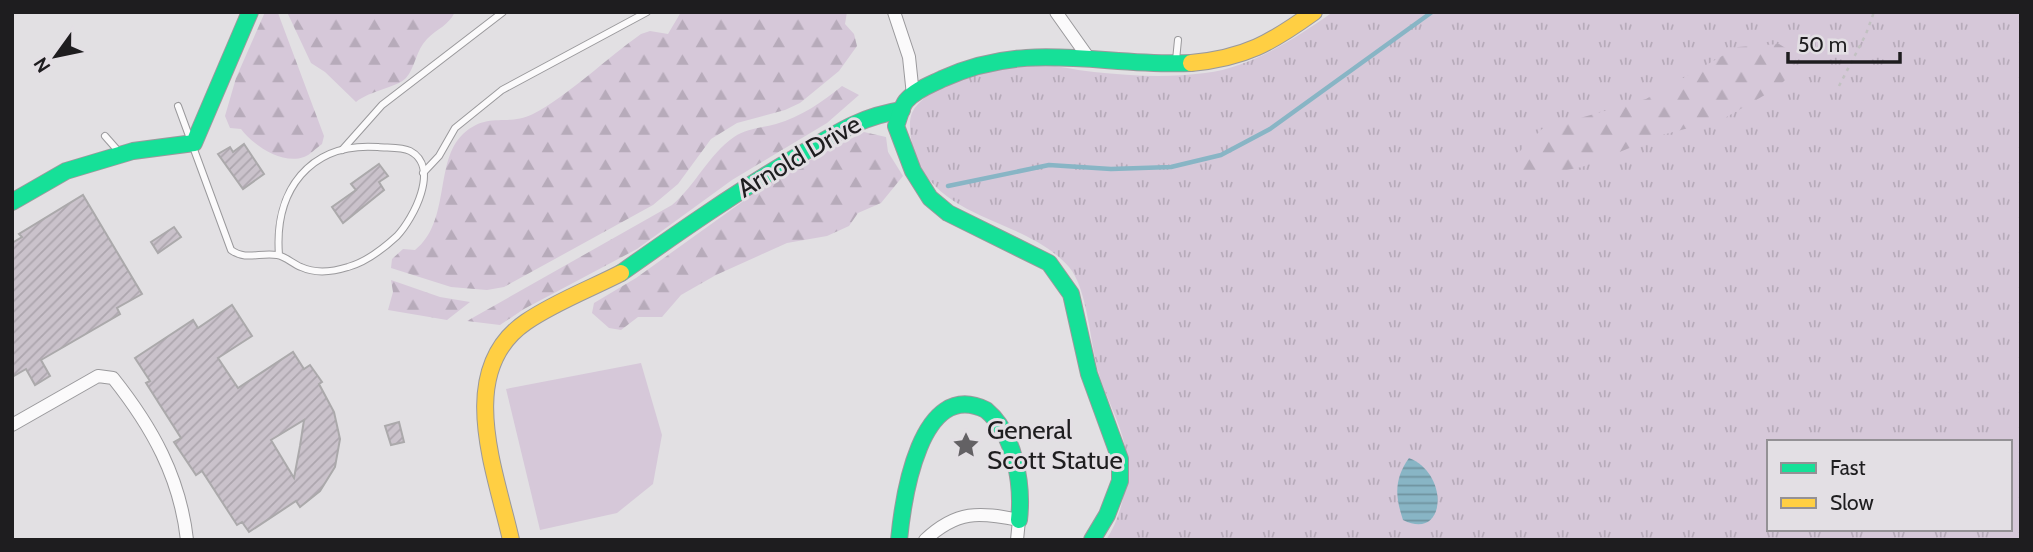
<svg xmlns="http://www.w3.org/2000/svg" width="2033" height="552" font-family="Cabin,sans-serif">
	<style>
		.grass { fill: url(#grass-tufts); fill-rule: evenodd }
		.forest { fill: url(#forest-firs) }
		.garden { fill: #d6c8d9 }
		.water { fill: url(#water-rules) }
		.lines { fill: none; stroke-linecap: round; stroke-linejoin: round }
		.stream { stroke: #88b5c5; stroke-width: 4.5 }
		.building { fill: url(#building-hatch); stroke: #aba9ab; stroke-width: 2; fill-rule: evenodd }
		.lane-casing { stroke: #9a999c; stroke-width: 8 }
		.street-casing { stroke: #9a999c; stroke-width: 14 }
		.fast-casing { stroke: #9a999c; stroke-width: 18 }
		.slow-casing { stroke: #9a999c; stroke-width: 18 }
		.path { stroke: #c2c1c2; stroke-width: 2.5; stroke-dasharray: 3.5 5; stroke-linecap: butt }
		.lane { stroke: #fbfafb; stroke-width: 6 }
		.street { stroke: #fbfafb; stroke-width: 12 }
		.fast { stroke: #16e098; stroke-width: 16 }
		.slow { stroke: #ffcf43; stroke-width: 16 }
		.labels { text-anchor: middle; stroke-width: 6; stroke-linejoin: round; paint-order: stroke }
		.street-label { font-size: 26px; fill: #1e1d1f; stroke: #e3dfe4 }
		.poi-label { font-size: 26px; fill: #1e1d1f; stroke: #e3dfe4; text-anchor: start }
	</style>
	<defs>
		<pattern id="grass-tufts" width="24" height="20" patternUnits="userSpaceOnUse" patternTransform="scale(1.75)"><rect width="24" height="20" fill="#d6c8d9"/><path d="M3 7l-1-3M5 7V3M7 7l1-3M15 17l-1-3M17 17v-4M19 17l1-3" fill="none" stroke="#b7abba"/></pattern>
		<pattern id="forest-firs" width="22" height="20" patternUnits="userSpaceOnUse" patternTransform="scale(1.75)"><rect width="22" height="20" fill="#d6c8d9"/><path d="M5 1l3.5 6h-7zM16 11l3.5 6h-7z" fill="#b7abba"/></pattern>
		<pattern id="water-rules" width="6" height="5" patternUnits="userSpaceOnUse" patternTransform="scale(1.75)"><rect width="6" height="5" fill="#88b5c5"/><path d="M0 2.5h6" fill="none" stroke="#6f939f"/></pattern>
		<pattern id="building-hatch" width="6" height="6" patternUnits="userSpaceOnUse" patternTransform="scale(1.75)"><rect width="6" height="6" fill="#cac2cb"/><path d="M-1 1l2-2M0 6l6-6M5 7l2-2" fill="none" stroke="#ada6ae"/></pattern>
	</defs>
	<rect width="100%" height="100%" fill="#e2e0e3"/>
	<path class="grass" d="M1333,12h688v528h-915c13,-19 20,-47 21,-70 2,-33 -19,-66 -28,-96 -9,-29 -11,-85 -30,-107 -42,-48 -124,-45 -152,-107 -5,-12 -10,-36 -5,-47 14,-30 88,-49 119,-49 21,0 42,6 63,8 37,4 74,6 111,1 47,-6 89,-34 128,-61zM1769,442h241v87h-241z"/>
	<g class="forest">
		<path d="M265,12l13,1 46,123 -2,8c-6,4 -12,11 -18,13 -22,8 -51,-12 -63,-28l-11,-1 -5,-12 11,-38z"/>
		<path d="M287,12h168c-7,14 -17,16 -28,27 -11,11 -12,29 -21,39 -10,10 -35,12 -50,24l-31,-30 -14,-9z"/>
		<path d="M681,12h166l-2,12 9,10 3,12 -18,25 -39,32 -15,7 -48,13 -26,16 -33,45 -25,21 -149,82 -17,3 -36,-3 -60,-19 1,-9 11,-10 12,1c36,-28 19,-89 48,-116 25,-23 43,-7 70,-20 35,-18 74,-56 108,-80l9,-3 18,3z"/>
		<path d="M1779,44l18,11 -6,19 -14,14 -54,31 -61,16 -80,32 -61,12 -9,-20 30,-30 104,-30 92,-52z"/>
		<path d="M842,86l17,9 -32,28 -95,57 -95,69 -113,60 -24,16 -33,-4 205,-116c24,-20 36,-50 62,-68 13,-9 28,-9 42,-13 25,-7 46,-22 66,-38z"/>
		<path d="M864,132l22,5 2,15 15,24 -22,27 -23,10 -9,13 -22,10 -40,7 -71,32 -35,20 -19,22h-24l-17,13 -12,-2 -17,-15 2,-10 42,-25 138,-99z"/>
		<path d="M391,280l49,17 30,5 -23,18 -59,-10 5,-18z"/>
	</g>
	<path class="garden" d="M641,363l21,72 -9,49 -36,29 -77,17 -34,-141z"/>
	<path class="water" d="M1409,458c41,16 37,84 -6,62 -8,-24 -9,-41 6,-62z"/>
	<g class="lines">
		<path class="stream" d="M948,186l101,-21 62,4 60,-2 50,-12 49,-26 162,-117"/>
	</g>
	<g class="building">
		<path d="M244,144l20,30 -21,15 -25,-35 12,-7 3,5z"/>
		<path d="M379,164l9,12 -9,6 5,8 -41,33 -11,-16 24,-17 -5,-6z"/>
		<path d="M83,195l59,99 -25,14 3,6 -79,46 9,16 -15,9 -9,-16 -14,8v-134l10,-6 -3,-3z"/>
		<path d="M174,227l7,10 -23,16 -7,-11z"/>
		<path d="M232,305l20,31 -34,22 20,30 55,-36 11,17 6,-4 12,17 -3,2 15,28 6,27 -5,28 -15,24 -20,16 -4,-6 -47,31 -7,-10 -5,3 -35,-54 -6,4 -22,-33 7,-4 -35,-55 4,-2 -15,-23 58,-38 5,8zM304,420l-4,26 -6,32 -23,-38z"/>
		<path d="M399,422l5,20 -13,3 -6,-19z"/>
	</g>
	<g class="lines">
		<defs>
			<g id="lane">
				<path d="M1176,60l2,-20"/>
				<path d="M178,106l53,144c15,11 29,2 46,5 8,1 16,9 24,12 15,7 31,5 47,0 18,-5 35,-18 49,-31 16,-17 44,-69 13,-85 -8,-4 -23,-3 -32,-4 -69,-5 -104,44 -99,108"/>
				<path d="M105,136l15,17"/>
				<path d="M342,150l40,-45 121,-93"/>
				<path d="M423,173l16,-17 16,-28 47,-38 145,-78"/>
			</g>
			<g id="street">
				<path d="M894,12l15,45 4,38"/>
				<path d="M1056,12l34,48"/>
				<path d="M12,425l86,-49 15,2c39,49 67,99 74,162"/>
				<path d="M925,540c32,-30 54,-28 94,-20l-2,20"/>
			</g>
			<g id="fast">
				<path d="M12,202l54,-31 67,-20 61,-8 56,-131"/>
				<path d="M621,273c58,-41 114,-80 175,-116 38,-22 62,-40 106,-47"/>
				<path d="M899,540c4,-41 21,-163 87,-130 29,24 37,75 33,110"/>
				<path d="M1092,540l15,-25 13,-34v-22l-31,-85 -18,-80 -22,-31 -101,-50 -18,-15 -17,-27 -17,-45c3,-7 5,-19 10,-25 9,-11 24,-16 36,-22 87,-40 160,-12 249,-16"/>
			</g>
			<g id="slow">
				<path d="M1191,63c54,-5 80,-20 123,-51"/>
				<path d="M511,540c-15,-68 -57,-169 15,-218 29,-20 64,-33 95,-49"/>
			</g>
		</defs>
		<use href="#lane" class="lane-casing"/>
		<use href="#street" class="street-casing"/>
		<use href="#fast" class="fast-casing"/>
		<use href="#slow" class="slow-casing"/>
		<path class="path" d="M1839,86l27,-52 8,-22"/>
		<use href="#lane" class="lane"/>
		<use href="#street" class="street"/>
		<use href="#fast" class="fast"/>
		<use href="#slow" class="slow"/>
	</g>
	<defs>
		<symbol id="sight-bare" viewBox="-9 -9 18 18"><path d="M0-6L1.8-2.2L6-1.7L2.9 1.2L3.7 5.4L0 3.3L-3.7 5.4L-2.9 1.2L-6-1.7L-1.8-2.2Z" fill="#636164" stroke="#e3dfe4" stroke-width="2.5" paint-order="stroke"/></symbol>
	</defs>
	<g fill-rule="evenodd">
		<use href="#sight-bare" x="947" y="426" width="38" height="38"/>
	</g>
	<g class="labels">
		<g class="street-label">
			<text transform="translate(799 156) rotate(-30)" y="9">Arnold Drive</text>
		</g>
		<g class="poi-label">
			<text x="987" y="439">General<tspan x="987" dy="30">Scott Statue</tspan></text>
		</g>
	</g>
	<rect width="2033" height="552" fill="none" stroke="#1e1d1f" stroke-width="28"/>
	<rect x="1767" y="440" width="245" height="91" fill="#e3dfe4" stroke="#949195" stroke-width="2"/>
	<rect x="1781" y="463" width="35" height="10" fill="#16e098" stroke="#949195" stroke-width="2"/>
	<text x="1830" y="475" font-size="21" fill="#1e1d1f">Fast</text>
	<rect x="1781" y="498" width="35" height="10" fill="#ffcf43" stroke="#949195" stroke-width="2"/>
	<text x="1830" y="510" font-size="21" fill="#1e1d1f">Slow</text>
	<g transform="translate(56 56) rotate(237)" stroke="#e3dfe4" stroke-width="5" paint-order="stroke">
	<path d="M0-5L12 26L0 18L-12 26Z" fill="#1e1d1f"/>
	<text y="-10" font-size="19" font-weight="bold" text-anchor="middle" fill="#1e1d1f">N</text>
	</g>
	<path d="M1788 52v10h112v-10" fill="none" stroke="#1e1d1f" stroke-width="3.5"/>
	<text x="1798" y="52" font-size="21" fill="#1e1d1f" stroke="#e3dfe4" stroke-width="5" paint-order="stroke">50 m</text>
</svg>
